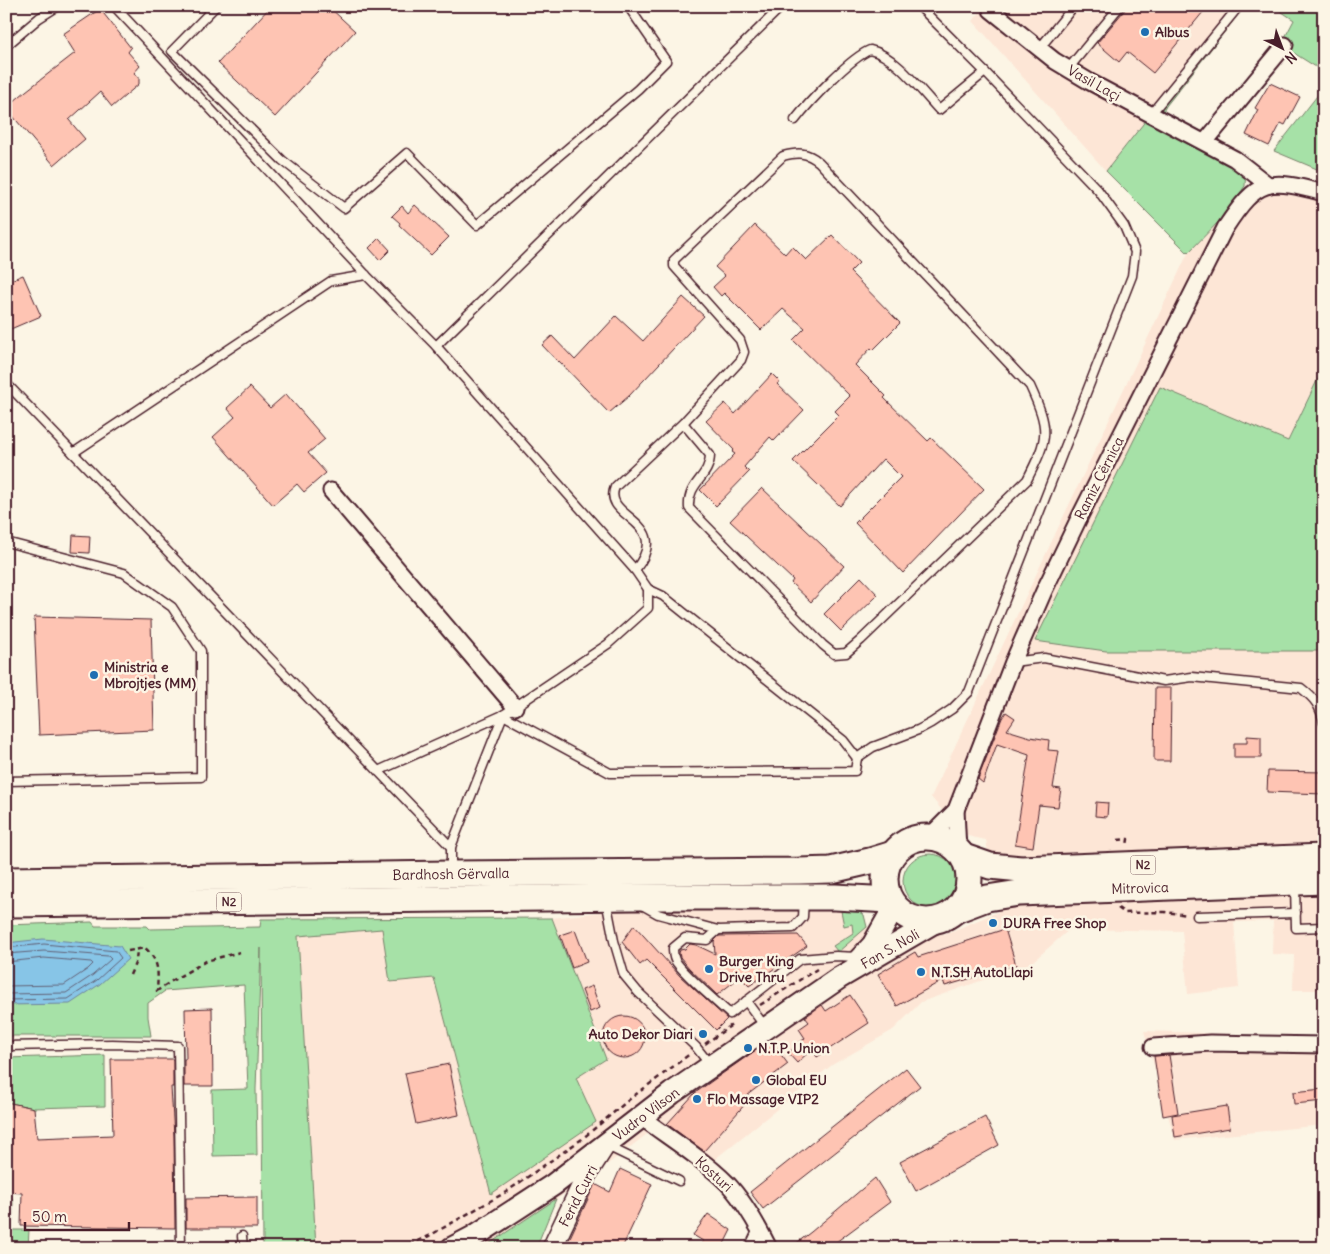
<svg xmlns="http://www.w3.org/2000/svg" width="1330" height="1254" font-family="Delius,sans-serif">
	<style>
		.built { fill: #fde6d6 }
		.green { fill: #a6e1a7; stroke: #788069 }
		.water { fill: #87c5e7; stroke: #6f839c }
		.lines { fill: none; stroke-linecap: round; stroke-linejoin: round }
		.shore { stroke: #626176; stroke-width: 1 }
		.building { fill: #fec4b3; stroke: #4a1f2b }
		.service-casing { stroke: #4a1f2b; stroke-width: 11 }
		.minor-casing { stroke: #4a1f2b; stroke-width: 19 }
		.tertiary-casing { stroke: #4a1f2b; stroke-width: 22 }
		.secondary-casing { stroke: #4a1f2b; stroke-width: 25 }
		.trunk-casing { stroke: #4a1f2b; stroke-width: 29 }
		.path { stroke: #4a1f2b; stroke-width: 2.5; stroke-dasharray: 5 4; stroke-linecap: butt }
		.service { stroke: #fcf5e5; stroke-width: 8 }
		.minor { stroke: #fcf5e5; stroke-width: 15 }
		.tertiary { stroke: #fcf5e5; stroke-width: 19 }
		.secondary { stroke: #fcf5e5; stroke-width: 21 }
		.trunk { stroke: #fcf5e5; stroke-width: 25 }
		.poi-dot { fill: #1f6fb2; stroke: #fcf5e5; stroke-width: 2 }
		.labels { text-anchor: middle; stroke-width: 5; stroke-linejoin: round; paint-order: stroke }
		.shield { fill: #fcf5e5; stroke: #7f5f63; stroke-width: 1 }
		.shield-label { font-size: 12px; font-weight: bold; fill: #4a1f2b }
		.poi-label { font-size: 14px; font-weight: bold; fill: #4a1f2b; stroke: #fcf5e5; text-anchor: start }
		.street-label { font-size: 14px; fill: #4a1f2b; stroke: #fcf5e5 }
	</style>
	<rect width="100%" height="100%" fill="#fcf5e5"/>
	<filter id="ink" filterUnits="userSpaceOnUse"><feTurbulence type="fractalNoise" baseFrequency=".02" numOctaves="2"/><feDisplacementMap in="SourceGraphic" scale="10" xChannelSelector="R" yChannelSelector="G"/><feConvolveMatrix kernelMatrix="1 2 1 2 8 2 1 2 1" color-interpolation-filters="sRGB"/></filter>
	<g filter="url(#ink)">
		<g class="built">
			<path d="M985,6h251l-130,165 -133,-150z"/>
			<path d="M1252,187l72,15v164l-36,75 -253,200 71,10h218v339h-31l1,-35 -22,-1 1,-33 -39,1 5,66 -51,6 -6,-63 -112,-2 -39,34 -110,39 -28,28 -61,35 -127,102 -50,-39 -55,42 -117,78h-167l-19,-312 85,-7 52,49 58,215 84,-115 30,-19 -54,-141 98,-12h198l16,9 3,12 78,7 53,-22 -12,-72 -23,-5 -32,-38 257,-544z"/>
			<path d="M1144,1031l180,6v88l-149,15z"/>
		</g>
		<g class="green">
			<path d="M1236,6h9l-79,100 -7,13 87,49 -1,18 -20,29 -37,38 -82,-82z"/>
			<path d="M1273,6h51v66l-43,-27 13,-25z"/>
			<path d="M1324,87v85l-50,-21z"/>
			<path d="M1324,366v285h-218l-71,-10 125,-254 128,54z"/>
			<circle cx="930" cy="881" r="27"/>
			<path d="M840,906h8l16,9 3,12 -29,25 -5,-6 20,-13 -1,-9 -8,2z"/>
			<path d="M552,918l54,141 -30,19 20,44 -105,72 -57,-216 -44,4 -8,-53 -84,7 18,312h-53l-2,-300 -5,141 1,66 -44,1 -1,-66 36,-1 -4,-104 -79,6 -17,12v14l3,19h-145v-111l86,-3 3,4h52l3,3 110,-2 1,-8z"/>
			<path d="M105,1055v51l-71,2 -28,-6v-44z"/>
			<path d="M6,1199h7v23l-7,1z"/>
			<path d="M556,1199l-20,49h-53z"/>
			<path d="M6,1230h23l-1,18h-22z"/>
		</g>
		<path class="water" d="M43,939l77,7 8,13 -28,25 -30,20 -64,1v-62z"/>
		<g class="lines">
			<g class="shore">
				<path d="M6,948l38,-4 72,7 5,7 -24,22 -29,19 -62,1"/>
				<path d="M6,954l38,-3 64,5 3,3 -18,16 -27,18 -60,1"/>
				<path d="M6,962l38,-4 47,4 2,2 -5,5 -24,16 -58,1"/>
			</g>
		</g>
		<g class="building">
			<path d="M271,6h57l27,25 -80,86 -57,-54z"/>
			<path d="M1128,6h80l-55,67 -26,-21 -8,10 -22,-19z"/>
			<path d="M100,9l31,39 -3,4 12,14 -6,7 5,4v7l-27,23 -12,-15 -31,28 16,19 -31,26 -48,-57 20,-17 49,-38 -12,-19z"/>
			<path d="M1270,83l30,14 -15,28 -4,-2 -12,23 -23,-11 12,-25 -3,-2z"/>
			<path d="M415,205l34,32 -18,18 -32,-30 1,-2 -8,-7 10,-10 6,7z"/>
			<path d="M755,225l30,29 7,-8 14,14 26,-25 27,28 -9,9 50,51 -27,27 -2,-2 -16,17 31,31 -2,2 44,43 3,-3 53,51 -81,84 -48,-50 46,-46 -18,-18 -43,47 -47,-45 46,-46 -4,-4 15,-15 -57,-56 12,-12 -22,-19 -22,21 -37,-37 -3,3 -8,-9 12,-11 -10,-9z"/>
			<path d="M379,238l11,12 -10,10 -11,-12z"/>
			<path d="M23,275l18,41 -35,15v-49z"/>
			<path d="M683,297l21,19 -75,80 -20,17 -50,-52 -1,1 -16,-17 10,-9 23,24 41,-44 27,25z"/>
			<path d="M772,374l8,8 -3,2 27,26 -30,31 -4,-4 -26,30 5,5 -33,34 -16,-16 35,-36 -3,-2 2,-2 -28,-29 19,-18 10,11z"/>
			<path d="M250,387l20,21 16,-14 39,45 -17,14 18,20 -22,19 -7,-8 -24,21 -60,-68 22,-20 -8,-9z"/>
			<path d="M762,488l82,78 -33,36 -20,-19 2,-3 -63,-59z"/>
			<path d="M73,535l17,1 -1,17 -17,-1z"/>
			<path d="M861,577l17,18 -37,36 -17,-17z"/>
			<path d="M34,617l117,3 3,110 -115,5z"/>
			<path d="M1155,688h16l-1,73h-16z"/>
			<path d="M1006,712l9,6 -8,12 23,7 19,3 -1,10 11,1 -6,37 8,1 -3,18 -19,-2 -6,42 -18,-3 14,-89 -32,-11 -14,39 -5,-4 24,-61z"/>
			<path d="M1247,736l14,1v21h-27v-15h13z"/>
			<path d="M1268,771l56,1v22l-57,-2z"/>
			<path d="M1096,802l12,1 -1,14 -12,-1z"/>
			<path d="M634,925l46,51 47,43 -11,11 -70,-70 -6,5 -18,-23z"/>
			<path d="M1005,929l11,36 -71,21 -2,-6 -46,26 -19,-32 37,-22 3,5z"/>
			<path d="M575,930l12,32 -15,6 -12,-33z"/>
			<path d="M798,935l9,11 -58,40 -9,-9 -23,18 -28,-27 -9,-11 -1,-4 1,-3 5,-1 5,-5 6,1 19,9 -1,-13 5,-5z"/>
			<path d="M592,986l8,22 -10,4 -8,-22z"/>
			<path d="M850,995l19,28 -52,34 -5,-8 -15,14 -9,-10 17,-15 -6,-9 10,-7 -4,-5 17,-12 4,6z"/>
			<path d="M212,1008l1,78h-29v-27h2l-1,-50z"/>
			<circle cx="624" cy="1037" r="21"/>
			<path d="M770,1040l18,24 -46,35 4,4 -42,48 -37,-27 28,-31z"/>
			<path d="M1169,1055l9,58 -15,3 -9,-60z"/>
			<path d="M111,1059h62v28h-2l3,49 1,92 -154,-2 1,-33 -16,-1v-90l28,6 3,30 76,-3z"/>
			<path d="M449,1064l10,51 -43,9 -11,-51z"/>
			<path d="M906,1068l14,18 -157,123 -13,-17z"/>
			<path d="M1323,1089l1,12 -30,3 -1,-12z"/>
			<path d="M1227,1106l3,22 -55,9 -3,-22z"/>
			<path d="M985,1117l14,28 -83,46 -16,-29z"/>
			<path d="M620,1169l32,15 -30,64h-57l30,-64 15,8z"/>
			<path d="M875,1178l15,24 -62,46h-38l21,-16z"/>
			<path d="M257,1197v31h-71v-30z"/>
			<path d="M708,1214l23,16 -9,18h-22l3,-7 -10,-6z"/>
		</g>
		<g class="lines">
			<defs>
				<g id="service">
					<path d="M114,6l252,269 70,71 199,224 13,19v19l-40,36 -105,71 -125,56"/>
					<path d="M216,6l-44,45 110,109 62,48 63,-55 70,72 161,-136 28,-28 -38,-55"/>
					<path d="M6,46l33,-28 19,-12"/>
					<path d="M1039,49l35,-43"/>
					<path d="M1068,69l52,-63"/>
					<path d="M1151,114l88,-108"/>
					<path d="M795,120c14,-18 55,-62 75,-70 25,5 52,42 69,60l46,-38"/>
					<path d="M436,346l346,-340"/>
					<path d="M6,383l445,464"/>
					<path d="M73,453l258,-172 35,-6"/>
					<path d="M6,542l118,31 48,34 29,44v126l-195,4"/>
					<path d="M635,570c40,-50 -34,-51 -20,-83l68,-64 27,32c0,23 -23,27 -21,53l134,137 11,9 12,-1 15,-13 166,-160c22,-43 23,-50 3,-94l-211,-224c-12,-10 -21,-10 -36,-6l-109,104v6l66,74 4,12 -3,8 -58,63"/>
					<path d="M648,589l15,7 180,144 14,18"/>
					<path d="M1013,662l31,-4 120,23 28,-4 109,11c14,11 19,17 23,35"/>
					<path d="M503,715l107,58 245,-2 2,-13 16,-11 45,-17 13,-7 21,-14 17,-17 163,-416 3,-24 -11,-26 -26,-36 -113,-118 -66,-66"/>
					<path d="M451,871v-24l52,-132"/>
					<path d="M1295,885l1,43 28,-1"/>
					<path d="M606,900l8,41 10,34 14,17 58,55 15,19"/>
					<path d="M642,905l16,9 60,16 75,-2 10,-11 1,-18"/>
					<path d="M1197,916l99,-3"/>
					<path d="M718,930l-11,10 -22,-2 -12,10c0,4 0,8 2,12 6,12 43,43 55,54l70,-55 36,-3 21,1"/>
					<path d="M746,1001l20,27"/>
					<path d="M6,1046l106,-2 66,2 3,202"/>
					<path d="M607,1146l72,35"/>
					<path d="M242,1236l1,12"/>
					<path d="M749,1248l9,-19"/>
				</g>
				<g id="minor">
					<path d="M991,10l64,51 35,21 145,77 32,25"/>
					<path d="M1205,142l80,-97"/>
					<path d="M331,491l184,216"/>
					<path d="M956,810l2,40"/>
					<path d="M929,837l27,-27 57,-148 31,-71 37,-77 144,-286c33,-50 43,-50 99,-35"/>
					<path d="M1153,1047l57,-4 114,2"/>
					<path d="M641,1117c28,21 61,41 86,66 17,18 31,43 42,65"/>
				</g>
				<path id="tertiary" d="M552,1248l35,-74 16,-25"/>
				<g id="secondary">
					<path d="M858,961l15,-16 22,-39"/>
					<path d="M452,1248l21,-11 80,-52 119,-92 167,-115 101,-59"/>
				</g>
				<g id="trunk">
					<circle cx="927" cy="879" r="42"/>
					<path d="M964,857l26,9 31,3 303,-12"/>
					<path d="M6,880l445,-6 348,-3 32,-1 39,-9 23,-7"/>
					<path d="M6,904l627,-7h202l55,3"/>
					<path d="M958,909l29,-11 32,-5 305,-12"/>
				</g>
			</defs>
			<use href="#service" class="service-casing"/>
			<use href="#minor" class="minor-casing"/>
			<use href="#tertiary" class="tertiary-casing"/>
			<use href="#secondary" class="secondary-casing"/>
			<use href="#trunk" class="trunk-casing"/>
			<g class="path">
				<path d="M1118,840l10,-1 -1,7"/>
				<path d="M1118,908l7,5 40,-1 23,3"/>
				<path d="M128,951l17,-3c15,13 13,25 12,43l13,-9 36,-21 34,-9"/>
				<path d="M130,975l6,-14 1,-12"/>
				<path d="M760,1005l57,-36"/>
				<path d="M705,1044l28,-20"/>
				<path d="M6,1226l7,-1"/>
				<path d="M401,1248l28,-12 77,-44 76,-53 49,-41 59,-44"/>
			</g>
			<use href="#service" class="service"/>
			<use href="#minor" class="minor"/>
			<use href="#tertiary" class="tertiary"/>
			<use href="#secondary" class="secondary"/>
			<use href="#trunk" class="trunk"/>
		</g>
	</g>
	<g class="poi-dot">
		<circle cx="1145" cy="32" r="5"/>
		<circle cx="94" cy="675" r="5"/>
		<circle cx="993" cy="923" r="5"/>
		<circle cx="709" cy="969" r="5"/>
		<circle cx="921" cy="972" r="5"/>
		<circle cx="703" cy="1034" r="5"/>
		<circle cx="748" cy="1048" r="5"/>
		<circle cx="756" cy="1080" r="5"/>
		<circle cx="697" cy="1099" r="5"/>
	</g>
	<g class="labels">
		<g class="shield">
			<rect x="1130.5" y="855.5" width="25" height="19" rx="4"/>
			<rect x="216.5" y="892.5" width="25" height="19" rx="4"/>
		</g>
		<g class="shield-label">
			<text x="1143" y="869">N2</text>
			<text x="229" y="906">N2</text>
		</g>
		<g class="poi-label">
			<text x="1155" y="37">Albus</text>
			<text x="104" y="672">Ministria e<tspan x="104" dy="16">Mbrojtjes (MM)</tspan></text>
			<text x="1003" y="928">DURA Free Shop</text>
			<text x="719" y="966">Burger King<tspan x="719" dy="16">Drive Thru</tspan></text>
			<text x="931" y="977">N.T.SH AutoLlapi</text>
			<text x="693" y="1039" text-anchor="end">Auto Dekor Diari</text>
			<text x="758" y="1053">N.T.P. Union</text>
			<text x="766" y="1085">Global EU</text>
			<text x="707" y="1104">Flo Massage VIP2</text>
		</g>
		<g class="street-label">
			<text transform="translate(1094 83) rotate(29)" y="5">Vasil Laçi</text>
			<text transform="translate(1099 478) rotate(-63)" y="5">Ramiz Cërnica</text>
			<text transform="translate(451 874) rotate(-1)" y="5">Bardhosh Gërvalla</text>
			<text transform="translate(1140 888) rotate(-2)" y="5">Mitrovica</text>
			<text transform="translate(890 949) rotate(-30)" y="5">Fan S. Noli</text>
			<text transform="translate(646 1114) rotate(-37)" y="5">Vudro Vilson</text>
			<text transform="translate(714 1174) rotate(42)" y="5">Kosturi</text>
			<text transform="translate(578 1196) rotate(-63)" y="5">Ferid Curri</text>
		</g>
	</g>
	<rect width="1330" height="1254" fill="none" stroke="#fcf5e5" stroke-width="25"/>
	<rect x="12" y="12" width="1305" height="1229" fill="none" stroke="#4a1f2b" stroke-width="2" filter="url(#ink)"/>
	<g transform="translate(1282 48) rotate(138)" stroke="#fcf5e5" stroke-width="4" paint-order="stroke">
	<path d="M0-4L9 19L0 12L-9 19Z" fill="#4a1f2b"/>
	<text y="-8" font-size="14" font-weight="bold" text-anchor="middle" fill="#4a1f2b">N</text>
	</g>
	<path d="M25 1222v8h104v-8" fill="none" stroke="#4a1f2b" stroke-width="2.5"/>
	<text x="32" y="1222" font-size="15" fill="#4a1f2b" stroke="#fcf5e5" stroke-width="4" paint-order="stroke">50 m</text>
</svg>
